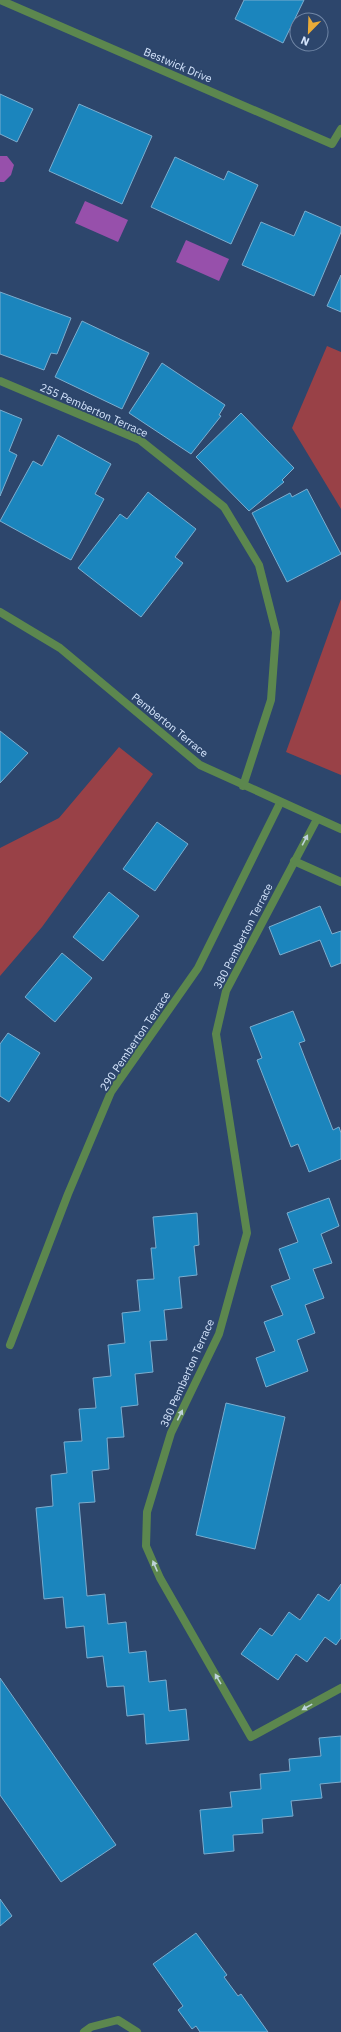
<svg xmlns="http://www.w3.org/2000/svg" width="341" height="2032" font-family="'IBM Plex Sans',sans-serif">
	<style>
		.green { fill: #994147 }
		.water { fill: #9750ab }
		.building { fill: #1b85bd; stroke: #7badcf }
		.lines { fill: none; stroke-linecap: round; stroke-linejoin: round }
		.service { stroke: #5c874e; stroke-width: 8 }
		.minor { stroke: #5c874e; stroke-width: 8 }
		.oneway { fill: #bdd2da }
		.labels { text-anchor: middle; stroke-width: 3.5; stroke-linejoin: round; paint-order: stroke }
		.street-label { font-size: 11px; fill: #d5e5fd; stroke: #2d466c }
	</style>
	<rect width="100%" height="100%" fill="#2d466c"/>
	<g class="green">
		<path d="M327,346l14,6v157l-49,-81z"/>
		<path d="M341,599v176l-55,-23z"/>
		<path d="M119,747l34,27 -111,153 -42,49v-128l59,-30z"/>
	</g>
	<g class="water">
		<path d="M0,156h7l7,9 -3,10 -7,7h-4z"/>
		<path d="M85,201l43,19 -10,22 -43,-19z"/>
		<path d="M186,240l43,19 -10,22 -43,-19z"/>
	</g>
	<g class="building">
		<path d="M244,0h60l-21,43 -48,-24z"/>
		<path d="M0,94l33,15 -16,33 -17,-8z"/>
		<path d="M79,104l73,32 -30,68 -73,-33z"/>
		<path d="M175,157l49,23 4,-9 30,14 -27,59 -80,-37z"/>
		<path d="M305,211l36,16v5l-27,64 -72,-31 19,-43 33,14z"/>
		<path d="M341,275v37l-14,-6z"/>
		<path d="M0,292l71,26 -14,36 -6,-1 -7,17 -44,-16z"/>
		<path d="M82,321l67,32 -27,56 -67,-32z"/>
		<path d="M162,363l63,42 -6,10 2,1 -30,38 -62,-41z"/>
		<path d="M0,410l22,9 -13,32 8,4 -17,41z"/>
		<path d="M241,413l53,55 -12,12 2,2 -35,29 -53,-54z"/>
		<path d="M58,435l53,29 -16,30 9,5 -33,61 -71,-39 33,-60 9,5z"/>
		<path d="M307,489l34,65 -54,28 -35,-69 38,-20 2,4z"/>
		<path d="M148,492l48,37 -21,28 8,6 -42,54 -63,-49 42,-54 7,5z"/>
		<path d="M0,731l28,22 -28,30z"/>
		<path d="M157,822l31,22 -33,47 -32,-22z"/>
		<path d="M109,892l30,24 -36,45 -30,-24z"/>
		<path d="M320,906l12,28 9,-3v32l-10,4 -11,-27 -40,15 -11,-28z"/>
		<path d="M62,953l30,25 -37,44 -30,-25z"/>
		<path d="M293,1011l12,30 -6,2 34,87 6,-3 2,6v26l-32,13 -11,-28 -7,3 -34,-87 5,-2 -12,-31z"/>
		<path d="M8,1033l32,20 -31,49 -9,-6v-52z"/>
		<path d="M329,1198l10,28 -18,8 11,29 -19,6 11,29 -19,7 10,28 -18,7 11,31 -42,16 -10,-29 19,-7 -11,-29 19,-7 -12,-29 19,-7 -11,-30 19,-7 -11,-29z"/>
		<path d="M197,1213l2,32 -5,1 3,29 -18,2 3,31 -18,2 3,30 -17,1 3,31 -18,2 3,31 -17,2 3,30 -17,1 2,31 -17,2 3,31 -16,1 8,93 18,-2 3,30 18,-2 3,31 17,-2 3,31 17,-2 3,31 17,-2 3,31 -43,4 -2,-30 -17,2 -3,-30 -17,1 -4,-31 -16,2 -3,-32 -18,2 -3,-31 -19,2 -8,-91 17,-2 -2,-31 16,-2 -3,-31 18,-1 -3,-32 17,-1 -3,-30 18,-2 -3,-31 17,-2 -3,-30 18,-2 -3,-31 17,-1 -3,-31h5l-3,-31z"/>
		<path d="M226,1403l59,14 -30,132 -59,-14z"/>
		<path d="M341,1584v54l-5,7 -11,-8 -18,25 -11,-8 -18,26 -37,-26 19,-26 12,8 17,-24 11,8 18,-26 11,7z"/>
		<path d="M0,1678l116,167 -55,37 -61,-87z"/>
		<path d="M341,1736v46l-21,2 2,14 -31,3 2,15 -31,3 1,14 -30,2 1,16 -30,3 -4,-44 32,-3 -2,-15 31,-3 -1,-15 30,-3 -1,-12 32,-3 -2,-18z"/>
		<path d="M0,1899l12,17 -12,10z"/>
		<path d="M196,1933l31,42 -3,2 14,19 3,-2 27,38h-68l-4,-6 -4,3 -14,-19 5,-4 -30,-42z"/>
	</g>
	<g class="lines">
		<g class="service">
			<path d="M0,381l140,59 84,67 35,58 17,67 -5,68 -28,86"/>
			<path d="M317,819l-91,172 -10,43 31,199 -28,101 -48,99 -24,79 -1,34 14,32 91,159 90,-49"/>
			<path d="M294,861l47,21"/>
			<path d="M10,1345l58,-151 43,-102 87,-124 82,-165"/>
			<path d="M84,2032l7,-5 27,-7 19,12"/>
		</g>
		<g class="minor">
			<path d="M0,0l332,144 9,-15"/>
			<path d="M0,612l60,36 140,117 141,64"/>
		</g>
	</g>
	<defs><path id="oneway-solid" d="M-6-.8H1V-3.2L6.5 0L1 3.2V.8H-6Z"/></defs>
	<g class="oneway">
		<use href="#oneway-solid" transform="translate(305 840) rotate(-62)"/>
		<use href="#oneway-solid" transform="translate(180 1415) rotate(-64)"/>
		<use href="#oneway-solid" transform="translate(155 1566) rotate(-113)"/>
		<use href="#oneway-solid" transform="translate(218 1679) rotate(-120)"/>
		<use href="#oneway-solid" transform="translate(307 1707) rotate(151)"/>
	</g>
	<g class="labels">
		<g class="street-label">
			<text transform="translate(178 65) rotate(23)" y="4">Bestwick Drive</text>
			<text transform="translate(94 410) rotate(24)" y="4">255 Pemberton Terrace</text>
			<text transform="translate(170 725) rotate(39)" y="4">Pemberton Terrace</text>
			<text transform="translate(243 936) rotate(-63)" y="4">380 Pemberton Terrace</text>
			<text transform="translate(135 1041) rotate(-56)" y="4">290 Pemberton Terrace</text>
			<text transform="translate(187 1373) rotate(-66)" y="4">380 Pemberton Terrace</text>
		</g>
	</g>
	<g transform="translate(309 32) rotate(203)"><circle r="19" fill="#2d466c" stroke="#7086a6"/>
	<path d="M0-3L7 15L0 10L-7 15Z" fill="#e9ab38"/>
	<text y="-6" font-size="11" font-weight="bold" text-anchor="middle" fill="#d5e5fd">N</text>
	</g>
</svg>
